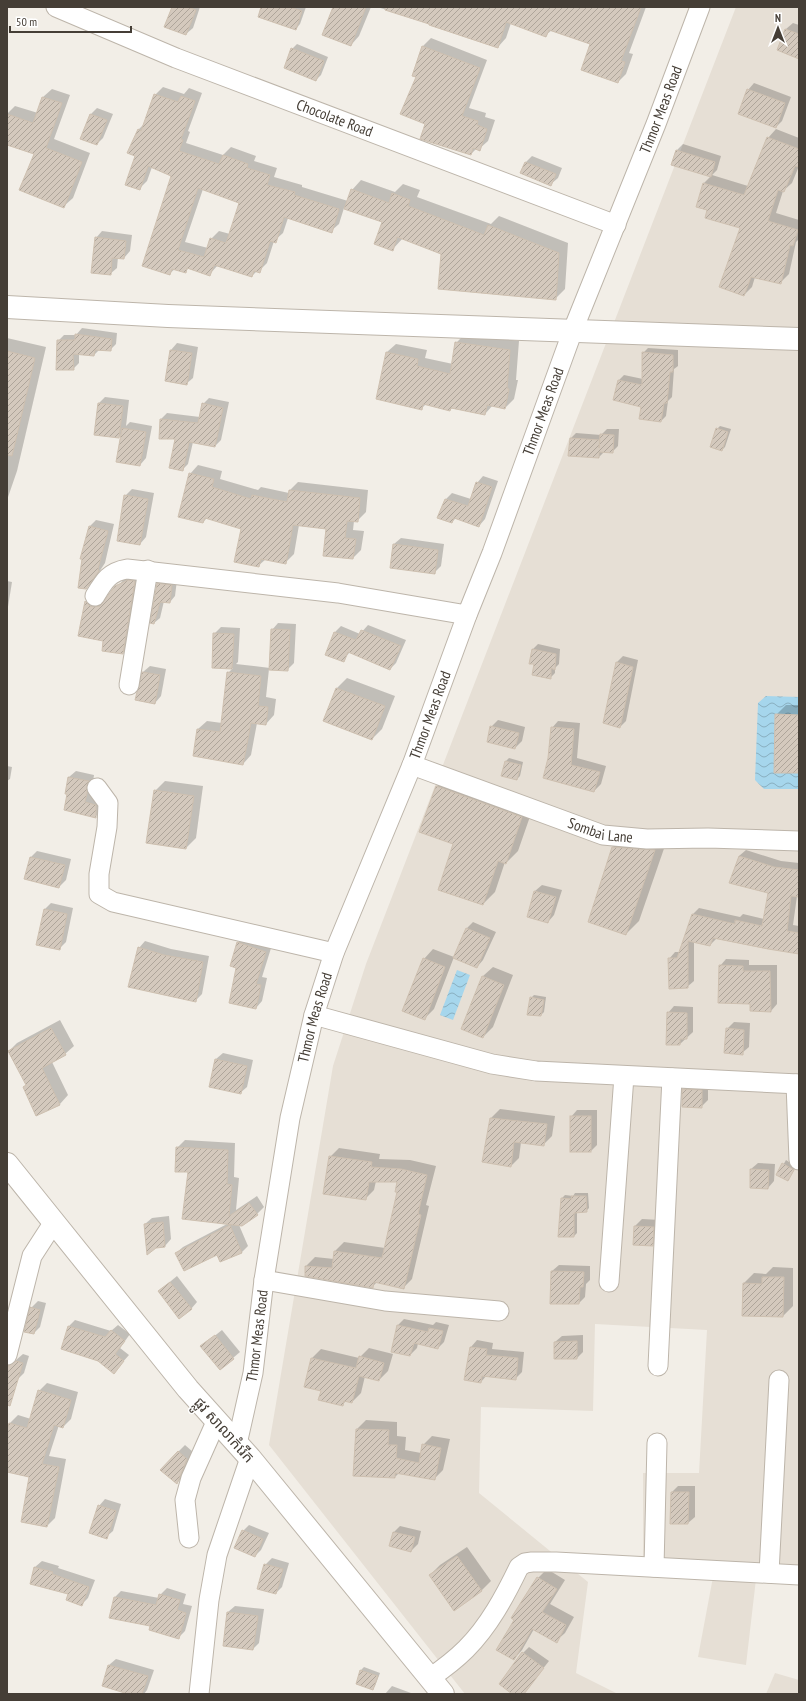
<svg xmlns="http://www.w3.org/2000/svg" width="806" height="1701" font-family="'PT Sans Narrow','Noto Sans Khmer',sans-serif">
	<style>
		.residential { fill: #e6dfd5 }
		.water { fill: url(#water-waves) }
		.shadow { fill: #0003; fill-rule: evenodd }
		.building { fill: url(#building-hatch); stroke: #cec0b0; fill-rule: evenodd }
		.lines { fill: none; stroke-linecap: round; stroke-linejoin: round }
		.minor-casing { stroke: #bdb5aa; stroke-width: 21 }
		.tertiary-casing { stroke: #bdb5aa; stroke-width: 24 }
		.minor { stroke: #fff; stroke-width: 19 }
		.tertiary { stroke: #fff; stroke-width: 22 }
		.labels { text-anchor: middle; stroke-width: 3; stroke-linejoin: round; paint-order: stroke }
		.street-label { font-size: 15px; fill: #453e36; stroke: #fff }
	</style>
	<defs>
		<pattern id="water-waves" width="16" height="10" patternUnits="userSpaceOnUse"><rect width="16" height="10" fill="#a6d6ec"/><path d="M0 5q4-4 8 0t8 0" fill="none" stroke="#89afc0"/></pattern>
		<pattern id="building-hatch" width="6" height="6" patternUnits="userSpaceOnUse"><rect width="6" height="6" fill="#d4c9bd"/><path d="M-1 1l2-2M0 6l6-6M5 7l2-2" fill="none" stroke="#aea59a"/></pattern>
	</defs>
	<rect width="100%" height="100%" fill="#f2eee7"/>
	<g class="residential">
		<path d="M736,7h63v1574l-43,-2 -10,86 -48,-8 15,-80 -70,-3v-101h56l8,-143 -112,-6 -2,87 -112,-4 -2,86 109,89 -12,91 42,21h-153l-196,-249 64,-379 33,-102z"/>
		<path d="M775,1673l24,7v14h-33z"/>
	</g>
	<g class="water">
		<path d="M766,696l33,1v18l-24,-1 -1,58 25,1v16h-35l-9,-9 3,-77z"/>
		<path d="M457,970l13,5 -17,45 -13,-5z"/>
	</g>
	<g class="shadow">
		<path d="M173,7h27l-7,21 -7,6z"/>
		<path d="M262,7h44l-6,17 -4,5z"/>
		<path d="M338,7h33l-12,29 -8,9z"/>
		<path d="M377,7h269l-17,46 4,1 -7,20 -8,8 -27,-38 -39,-14 -6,5 -35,-12 -5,15 -8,9 -68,-24z"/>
		<path d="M793,23l6,2v32l-21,-8 8,-20z"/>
		<path d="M431,38l56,22 -18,48 17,5 -1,4 10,3 -7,21 -9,8 -2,-1 -6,6 -45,-31 -9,-46 -4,-2 10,-29z"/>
		<path d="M297,44l31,13 -7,18 -5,5 -24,-31z"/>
		<path d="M754,83l37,14 -9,24 -6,6 -28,-37z"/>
		<path d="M163,87l21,7 5,-6 13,5 -14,38 2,1 -4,11 37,12 8,-8 25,9 -2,5 23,7 -3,9 28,8v2l46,14 4,-11 9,-10 34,12 8,-8 17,6 -3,7 74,27 8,-8 69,27 -3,46 -10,10 -152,-61 -11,12 -9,-29 -39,-13 -5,16 -8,7 -43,-13 -5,15 -9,8 -7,22 -8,8h-2l-5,5 -34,-11 -9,10 -20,-7 -4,4 -10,-3 -6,5 3,-98 -20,-9 -5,14 -8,8 -2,-33 1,-26 7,-7 10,-28zM203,189l37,13 -10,32 -11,-3 -8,8 -3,9 -23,-6z"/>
		<path d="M52,89l18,6 -16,44 36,14 -17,45 -9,8 -29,-52 -28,-10v-30l8,-8 23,7 5,-16z"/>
		<path d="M97,108l16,6 -10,24 -6,6 -16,-6 10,-24z"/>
		<path d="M776,129l23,9v28l-7,17 -9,8 -7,22 23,7v19l-3,3 -7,32 -8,8 -26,-5 -3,10 -8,8 -3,-67 -33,-19 -11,-3 7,-23 7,-7 -34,-26 6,-6 38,12 -4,14 -5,5 36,11 20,-48z"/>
		<path d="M532,156l30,12 -4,10 -7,6 -30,-12 5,-10z"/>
		<path d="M102,231l30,4 -2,16 -6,7 -6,-1 -1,11 -7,6 -14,-36z"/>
		<path d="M82,328l35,5 -1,11 -6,6 -10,-1 -6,6 -15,-2v10l-6,6 -15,-28 6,-6h12z"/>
		<path d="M465,334l54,7 -3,39h2l-4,19 -9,9 -12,-3 -8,9 -32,-7 -3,3 -24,-6 -5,5 -34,-57 9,-8 31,6 -2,8 28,6 3,-21z"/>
		<path d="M7,338l39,9 -29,124 -10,29z"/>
		<path d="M177,343l21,4 -5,31 -7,6 -20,-3 5,-31z"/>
		<path d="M648,348l30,2v16l-4,3 -2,28 -4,4 -2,15 -5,5 -19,-15 -27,-7 4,-19 5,-5 19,4v-26z"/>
		<path d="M105,397l24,3 -3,26 4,-4 22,4 -6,32 -6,7 -18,-32 -3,4 -20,-34z"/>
		<path d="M209,398l20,4 -8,38 -6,6 -22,-4 -5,22 -6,6 -6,-32 -15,-19 6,-6 33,4 3,-13z"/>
		<path d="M720,426l11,3 -6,18 -3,3 -5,-21z"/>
		<path d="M607,429h12l-1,17 -6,6 -7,-1 -6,6 -28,-19 5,-5 25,2z"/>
		<path d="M198,465l24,6 -2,8 38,11 3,-3 28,6 1,-3 8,-8 70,8 -2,22 -9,9h-3l-1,9 11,1 -3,19 -8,8 -26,-29 -28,-4 -5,29 -8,8 -20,-3 -8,7 -16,-38 -34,-11 -5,5 -13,-48z"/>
		<path d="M483,476l15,5 -13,38 -6,7 -23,-8 -4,4 -6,-23 6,-6 19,6 6,-16z"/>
		<path d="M132,489l22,4 -8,44 -6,7 -15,-48z"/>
		<path d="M96,520l18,4 -9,39 -12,18 -7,7 -3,-30h-1l8,-32z"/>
		<path d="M401,538l43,6 -3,22 -7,7 -40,-29z"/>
		<path d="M141,575l-12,71 -6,6 -19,-12 -25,-5 7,-33 6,-6 9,5 5,-1 19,-22z"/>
		<path d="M163,578l14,2 -2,16 -5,6 -6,-1 -4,17 -6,5 4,-39z"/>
		<path d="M7,581l5,1 -5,31z"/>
		<path d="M278,623l18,1 -2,39 -7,7 -18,-1 -3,28 10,2 -2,16 -8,9 -9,-1 -6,32 -8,9 -49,-9 4,-26 9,-8 15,2 6,-50 5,-5 -20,-1 1,-33 7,-7 19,1 -2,34 -2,2 34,4 2,-38z"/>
		<path d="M368,625l38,15 -10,23 -6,6 -40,-17 -7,8 -16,-6 8,-22 6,-6 19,8z"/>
		<path d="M538,644l22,5 -1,15 -4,4v5l-5,5 -15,-15h-4l2,-14z"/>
		<path d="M623,656l15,4 -12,61 -6,6 -3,-65z"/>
		<path d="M150,666l16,3 -5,27 -6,7 -12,-31z"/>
		<path d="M347,678l48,18 -13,33 -10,10 -47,-18 12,-33z"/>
		<path d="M786,705h13v67l-23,-57z"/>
		<path d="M498,720l27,7 -3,14 -7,7 -24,-21z"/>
		<path d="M558,721l22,2 -3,35 29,8 -5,18 -7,7 -45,-33 3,-30z"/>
		<path d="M509,758l14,4 -3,14 -3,3 -11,-18z"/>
		<path d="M7,766l5,1 -2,12 -3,2z"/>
		<path d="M76,771l18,4 -3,21 11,3v11l-6,6 -31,-7 3,-15 -2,-1 3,-16z"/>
		<path d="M449,774l85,31 -16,46 -12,12 -1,-1 -10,30 -12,12 -29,-60 -34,-13 17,-45z"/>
		<path d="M165,781l38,5 -7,52 -10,10 -31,-57z"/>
		<path d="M626,834l42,3 -29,84 -13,13 -13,-87z"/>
		<path d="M746,850l35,11 18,2v33h-2l-4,29 6,1v27l-82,-15 -7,7 -16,-4v40l-7,6 -18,-28 6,-7h5l13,-38 6,-6 41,9 3,-3 21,5 5,-27 -39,-10 9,-26z"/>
		<path d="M37,851l34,8 -5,21 -7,7 -34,-9 6,-21z"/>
		<path d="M542,885l20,5 -8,25 -6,7 -13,-31z"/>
		<path d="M51,903l22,5 -7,34 -7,7 -15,-39z"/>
		<path d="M473,922l23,10 -13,28 -6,7 -23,-10 -20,52 -10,10v-60l9,-10 21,8 13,-29z"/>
		<path d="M244,936l28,9 -10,32 5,1 -5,23 -6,7 -19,-41 1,-24z"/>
		<path d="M145,941l26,8 38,7 -7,38 -7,7 -56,-53z"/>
		<path d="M726,959l23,1v5h28v39l-6,7 -20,-8 -31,-37z"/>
		<path d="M493,967l20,8 -20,52 -10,10v-61z"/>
		<path d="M534,995l12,2 -2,15 -3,3 -10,-17z"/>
		<path d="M674,1006l19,1v25l-13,12 -12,-31z"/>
		<path d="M60,1020l14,26 -9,8 -13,8 16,33 -8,9 -33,-20 -18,-33 8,-8z"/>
		<path d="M734,1022l16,1 -1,24 -7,6 -15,-24z"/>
		<path d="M223,1053l30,7 -6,27 -7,6 -24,-34z"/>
		<path d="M690,1083l18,1v16l-7,7 -18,-17z"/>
		<path d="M500,1109l55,7 -3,20 -9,9 -22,-3 -2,16 -8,8 -28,-5 8,-43z"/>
		<path d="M577,1110h20v35l-6,6 -20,-34z"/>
		<path d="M185,1140l50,3 -1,34 5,1 -3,32 21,-14 7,11 -7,7 -18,11 9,21 -6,6 -66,1 7,-6 46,-24 -40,-52 -12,-23z"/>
		<path d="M339,1148l41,6 -1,5 31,1 26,6 -10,39 3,1 -17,73 -9,9 -26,-6 -5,5 -66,-21 9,-9 19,2 1,-8 9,-9 41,6 13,-56v-11h-22l-2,9 -9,9 -35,-42z"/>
		<path d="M786,1160l10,7 -8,13 -10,-6z"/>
		<path d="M758,1163l17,1 -1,17 -6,7 -17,-19z"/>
		<path d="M575,1193h13l1,15 -3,3 -9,1v21l-3,3h-15l3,-38 3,-3 8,1z"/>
		<path d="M169,1216l2,23 -6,7 -9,1 -11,-23 7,-6z"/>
		<path d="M642,1219l18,1 -1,19 -7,6 -18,-1 1,-18z"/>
		<path d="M559,1265l31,1v14l-4,4 -1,13 -6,6 -27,-32z"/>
		<path d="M773,1267l20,1v38l-10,10 -39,-33 10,-10 12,1z"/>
		<path d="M177,1276l20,26 -6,7 -32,-18z"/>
		<path d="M38,1301l8,2 -6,24 -6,6 -3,-25z"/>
		<path d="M404,1319l29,6 3,-3 13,3 -5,17 -6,6 -20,-5 -1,5 -7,7 -12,-30z"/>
		<path d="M75,1320l36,11 7,-6 12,9 -10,14 9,7 -15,17 -45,-46z"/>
		<path d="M222,1330l18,22 -20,17 -18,-23z"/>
		<path d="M583,1335v17l-6,6 -22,-16 7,-6z"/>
		<path d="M477,1340l16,3 -1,6 32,3 -2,20 -6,6 -29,-3 -6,7 -16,-3 6,-32z"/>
		<path d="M369,1348l24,6 -5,17 -9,9 -14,-4 -4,17 -9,9 -5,-2 -5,5 -20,-15 -17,-4 7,-28 9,-9 38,9z"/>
		<path d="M23,1354l6,2 -5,17 -7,7 -10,-2 2,-12z"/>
		<path d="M47,1383l31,9 -7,27 -8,8 -4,-2 -10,31 17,3 -11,59 -8,8 -16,-49 -24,-6v-38l3,-10 8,-8 13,4 8,-28z"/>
		<path d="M366,1420l31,2v14l9,1 -1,13 16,3 2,-8 9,-9 18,3 -7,31 -9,9 -35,-6 -4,4 -41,-2 3,-46z"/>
		<path d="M185,1445l8,7 -10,25 -6,6 1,-31z"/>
		<path d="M678,1486h17v31l-7,6h-17l1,-31z"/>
		<path d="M105,1499l16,5 -8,27 -7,6 -7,-31z"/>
		<path d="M249,1525l20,8 -8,17 -6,6 -12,-25z"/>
		<path d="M400,1526l21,5 -3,13 -7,7 -21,-5 4,-14z"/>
		<path d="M467,1547l24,34 -10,10 -51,-16 10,-10z"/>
		<path d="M272,1558l17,5 -7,24 -6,6 -11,-28z"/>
		<path d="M42,1561l17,5 -1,2 37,12 -7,18 -6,6 -47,-37z"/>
		<path d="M547,1569l18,11 -15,24 24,13 -9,16 -9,8 -22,-12 -12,21 -8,9 1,-40 -3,-2 26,-39z"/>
		<path d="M167,1588l19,6 -3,10 9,2 -7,25 -7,7 -26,-13 -37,-28 6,-6 38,7 1,-3z"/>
		<path d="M235,1606l29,3 -5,34 -6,6 -25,-37z"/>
		<path d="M529,1647l20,14 -26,33v-41z"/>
		<path d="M116,1659l38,11 -7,20 -3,4h-12l-29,-8 6,-21z"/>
		<path d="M364,1667l16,6 -5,13 -3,3 -15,-6 4,-13z"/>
		<path d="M392,1686l19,7v1h-26z"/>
	</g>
	<g class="building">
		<path d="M172,7h15l9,3 -10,25 -22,-8z"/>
		<path d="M261,7h28l13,4 -6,19 -38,-13z"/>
		<path d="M333,7h33l-15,39 -29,-11z"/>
		<path d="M385,7h256l-20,54 4,1 -7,21 -37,-13 9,-26 -41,-14 -3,7 -40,-15 -8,26 -69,-23v-1l-44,-14z"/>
		<path d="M785,29l14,5v25l-22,-9z"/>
		<path d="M422,46l58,22 -18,48 16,5 -1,4 10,4 -7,22 -7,-3 -2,7 -51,-16 5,-15 -25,-10 16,-37 -4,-1z"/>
		<path d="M291,48l33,13 -8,20 -32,-13z"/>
		<path d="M747,89l38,14 -9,25 -38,-14z"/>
		<path d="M154,94l24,8 3,-6 14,5 -14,38 2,1 -4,11 40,13 4,-9 25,9 -1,4 23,7 -3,10 28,7 -1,3 45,14 -7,24 -48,-16 -8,26 -6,-2 -10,32 -6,-2 -2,6 -38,-12 -4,11 -23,-8 -1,5 -14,-4 -2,6 -28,-9 29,-90 -23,-10 -8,24 -15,-5 10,-29 -8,-3 11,-24 3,2zM198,188l41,15 -13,40 -16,-5 -6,19 -26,-7z"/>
		<path d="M42,97l20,6 -16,45 36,14 -18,46 -45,-18 15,-36 -27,-9v-31l26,9z"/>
		<path d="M90,114l17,6 -10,25 -17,-6z"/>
		<path d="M767,137l32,12v18l-4,-1 -11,26 -6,-2 -10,31 30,9 -5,16 -3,-1 -9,39 -30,-7 -7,19 -25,-9 21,-59 -35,-10 2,-8 -11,-3 7,-24 41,12z"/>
		<path d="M676,150l39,12 -4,15 -40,-12z"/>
		<path d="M525,162l31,12 -5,12 -31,-13z"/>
		<path d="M351,189l38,14 3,-10 18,7 -2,6 76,29 4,-10 71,28 -3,47 -118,-11 3,-35 -44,-17 -4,14 -19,-7 8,-22 -38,-13z"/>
		<path d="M95,237l31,4 -2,18 -12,-1 -1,17 -20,-2z"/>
		<path d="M75,334l37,5 -1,12 -16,-1 -1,6 -21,-2 1,16h-18l1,-30h18z"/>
		<path d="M455,342l55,8 -3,38 2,1 -4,20 -18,-4 -2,10 -34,-7 -1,3 -27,-7 -1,6 -46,-11 10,-47 32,7 -1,7 33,8z"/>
		<path d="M170,350l22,3 -5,32 -22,-4z"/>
		<path d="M7,351l28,7 -23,98 -5,-1z"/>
		<path d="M642,352l31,3v17h-3l-3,31h-3l-3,19 -22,-3 2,-12 -28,-7 5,-20 24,5z"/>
		<path d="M98,403l25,3 -4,32 -25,-3z"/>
		<path d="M202,403l21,5 -8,39 -26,-5 -6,29 -14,-3 6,-29h-16l1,-20 38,4z"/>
		<path d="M122,428l24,4 -6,34 -24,-4z"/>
		<path d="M716,428l12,4 -6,19 -12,-4z"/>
		<path d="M600,434l14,1 -1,18 -14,-1v6l-31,-2 2,-18 30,2 -1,8z"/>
		<path d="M189,473l25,6 -2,8 39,12 1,-4 35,7 2,-12 71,8 -2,24 -11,-1 -2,17 11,1 -3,20 -30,-3 3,-27 -33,-4 -7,39 -25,-5 -2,8 -25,-5 7,-33 -36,-11 -2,5 -25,-6z"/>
		<path d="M476,482l16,5 -13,40 -25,-9 -2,5 -15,-5 8,-19 23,7z"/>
		<path d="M124,495l24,4 -8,46 -23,-4z"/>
		<path d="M89,526l19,5 -10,38 1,2 -13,18 -8,-1 4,-29h-2z"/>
		<path d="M393,544l45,6 -3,24 -45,-6z"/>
		<path d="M128,580l7,1 -12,73 -21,-3 1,-10 -25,-5 7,-35 5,5 4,1 6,-1 15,-20z"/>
		<path d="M157,583l15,2 -2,18 -10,-1 -6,22 -4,-1z"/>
		<path d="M271,629l19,1 -2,41 -19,-1z"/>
		<path d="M361,630l40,16 -11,24 -42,-18 -4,10 -19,-7 9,-23 22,8z"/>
		<path d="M213,633l21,1 -2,35 -20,-1z"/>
		<path d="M532,649l24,5 -1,16 -4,-2v11l-19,-4 2,-11h-5z"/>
		<path d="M616,662l17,5 -13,61 -17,-5z"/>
		<path d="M142,672l18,3 -5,29 -20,-4z"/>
		<path d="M227,672l34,4 -3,30 10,1 -2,18 -15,-2 -8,42 -50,-9 4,-27 23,3z"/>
		<path d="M336,688l49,18 -13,34 -49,-19z"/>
		<path d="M775,714l24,1v58h-25z"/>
		<path d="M490,726l29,7 -4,16 -28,-7z"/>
		<path d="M551,727l23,2 -3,36 29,7 -6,20 -51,-14 5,-20z"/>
		<path d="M505,761l16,4 -4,15 -16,-4z"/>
		<path d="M68,777l21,4 -2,3v9l-2,9 11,3v13l-32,-8 3,-16h-2z"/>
		<path d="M436,786l86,31 -16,47 -8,-3 -15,44 -45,-15 15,-46 -34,-12z"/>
		<path d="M154,790l40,6 -8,53 -40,-6z"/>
		<path d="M612,847l43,3 -29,85 -38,-13z"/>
		<path d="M739,856l35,11 25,3v27l-8,-1 -4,35 12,2v21l-31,-5 -55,-11 -3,8 -22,-5v47l-19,1 -1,-31h9l15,-44 43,10v-4l27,6 6,-33 -39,-10z"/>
		<path d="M30,857l35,8 -6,23 -35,-9z"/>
		<path d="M534,891l22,6 -8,26 -21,-6z"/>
		<path d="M44,909l23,5 -7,36 -24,-5z"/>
		<path d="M466,928l24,10 -13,30 -24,-10z"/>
		<path d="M237,942l29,10 -10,32 5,1 -5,24 -27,-6 7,-35 -6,-2z"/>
		<path d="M138,947l26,8 39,7 -7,40 -68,-15z"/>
		<path d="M423,958l22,9 -20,53 -23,-9z"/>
		<path d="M719,965l24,1v5h27l1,41 -21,-1v-7l-32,-1z"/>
		<path d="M482,976l22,9 -21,53 -22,-9z"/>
		<path d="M530,997l14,3 -3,16 -14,-1z"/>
		<path d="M667,1012l20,1v26h-7v6h-14z"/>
		<path d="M51,1028l15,27 -24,13 18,37 -24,11 -13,-29 3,-2 -18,-34z"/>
		<path d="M726,1028l18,2 -1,25 -19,-2z"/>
		<path d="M215,1059l32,7 -6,28 -32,-7z"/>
		<path d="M682,1089l20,1v18l-20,-1z"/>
		<rect x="570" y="1116" width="21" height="36"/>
		<path d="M490,1118l57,6 -3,22 -30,-4 -3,25 -29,-5z"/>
		<path d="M176,1147l52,3 -1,34 5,1 -3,31 20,-13 9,12 -16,11 -60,-7 6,-47h-13z"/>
		<path d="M329,1156l43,6 -1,5 30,2 26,6 -9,39 3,1 -17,74 -30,-7 -1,6 -68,-12v-10l27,2 2,-17 48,7 15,-66h-2l2,-10h-28l-3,18 -43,-6z"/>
		<path d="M782,1163l12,7 -6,11 -12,-6z"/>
		<path d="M750,1169l19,1 -1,19 -18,-1z"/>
		<path d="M571,1196h15l1,16 -13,1v24h-16l3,-39 11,1z"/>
		<path d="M163,1222l2,25 -9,1 -9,7 -3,-31z"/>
		<path d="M230,1225l12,28 -22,9 -3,-7 -33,16 -9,-18z"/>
		<path d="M634,1226l20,1 -1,19 -20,-1z"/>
		<path d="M551,1271l33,1 -1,15h-3l-1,17h-29z"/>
		<path d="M762,1277h22l-1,40 -41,-1 1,-33 19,1z"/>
		<path d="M170,1282l22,27 -13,10 -21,-28z"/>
		<path d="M30,1307l10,3 -6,24 -10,-2z"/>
		<path d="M397,1325l31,7 1,-4 14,3 -5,18 -24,-6 -4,13 -19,-4z"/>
		<path d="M68,1326l37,11 6,-7 14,11 -10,13 9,7 -10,13 -16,-13 -37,-12z"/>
		<path d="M215,1335l19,24 -14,11 -20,-24z"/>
		<path d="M577,1341v18h-23v-17z"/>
		<path d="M470,1347l17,2 -1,6 32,3 -2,22 -34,-4 -1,7 -17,-3z"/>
		<path d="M359,1356l25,7 -5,18 -20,-5 -7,27 -8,-2 -1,5 -25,-6 3,-9 -17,-4 7,-29 45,10z"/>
		<path d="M16,1361l7,2 -13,43 -3,-1v-35l1,-4z"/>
		<path d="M38,1390l33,10 -8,28 -9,-3 -12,39 17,3 -12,60 -26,-5 8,-45 -22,-5v-42l2,-7 18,5z"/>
		<path d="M356,1429l33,1 -1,15h9l-1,13 23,5 3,-19 19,4 -6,32 -40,-7v5l-42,-2z"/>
		<path d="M178,1451l9,8 -10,25 -17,-14z"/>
		<path d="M671,1492h18l-1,32h-18z"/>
		<path d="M98,1505l18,6 -9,28 -18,-6z"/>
		<path d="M242,1530l21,9 -8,18 -21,-9z"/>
		<path d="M393,1532l22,5 -4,15 -22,-6z"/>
		<path d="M457,1556l25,35 -28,20 -25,-36z"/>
		<path d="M264,1564l19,5 -7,25 -19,-5z"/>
		<path d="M34,1567l19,5 -1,2 37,13 -7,19 -16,-6 2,-6 -38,-10z"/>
		<path d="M537,1577l20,12 -15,23 24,13 -9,18 -25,-14 -18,31 -18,-10 18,-30 -3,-2z"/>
		<path d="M159,1594l21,6 -3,10 9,3 -7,26 -30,-9 1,-4 -41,-8 5,-21 42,8z"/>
		<path d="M227,1612l31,4 -5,34 -30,-4z"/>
		<path d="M522,1652l22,16 -20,26h-12l-13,-10z"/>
		<path d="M108,1665l40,11 -6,18h-14l-26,-8z"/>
		<path d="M360,1670l18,6 -5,14 -17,-6z"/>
	</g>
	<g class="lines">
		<defs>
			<g id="minor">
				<path id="s1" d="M56,7l120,51 440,167"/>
				<path d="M95,596c9,-15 14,-24 32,-27l211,24 129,22"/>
				<path d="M129,685l19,-115"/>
				<path id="s2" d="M412,765l191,70 44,4 61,-1 91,3"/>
				<path d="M97,788l11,15 -1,24 -8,47v20l14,8 221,51"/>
				<path d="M314,1015l178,49 44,7 263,13"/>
				<path d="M796,1084l3,76"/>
				<path d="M264,1280l121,21 114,10"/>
				<path d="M609,1282l15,-206"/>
				<path d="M7,1355l25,-99 22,-34"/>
				<path d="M658,1366l14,-288"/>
				<path id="s3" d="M237,1444l16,-71 11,-93 26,-162 24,-103 20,-62 78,-188 55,-150 25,-62 81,-223 83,-206 44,-117"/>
				<path d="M189,1538l-4,-38 6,-22 25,-56"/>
				<path d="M654,1567l3,-124"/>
				<path d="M769,1573l10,-193"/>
				<path d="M430,1678c13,-9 25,-18 36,-29 23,-23 39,-53 53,-82l6,-4 7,-1h24l243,13"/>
				<path d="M199,1694l10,-94 8,-45 33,-97"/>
			</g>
			<g id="tertiary">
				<path d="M7,307l161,9 631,23"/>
				<path d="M7,1164l181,225 62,69 193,236"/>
			</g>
		</defs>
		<use href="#minor" class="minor-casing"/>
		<use href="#tertiary" class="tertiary-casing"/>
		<use href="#minor" class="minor"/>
		<use href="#tertiary" class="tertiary"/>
	</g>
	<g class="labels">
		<g class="street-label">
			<text dy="5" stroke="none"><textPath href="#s3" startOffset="1406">Thmor Meas Road</textPath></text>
			<text dy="5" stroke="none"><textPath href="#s1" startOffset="300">Chocolate Road</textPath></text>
			<text dy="5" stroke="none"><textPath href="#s3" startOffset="1082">Thmor Meas Road</textPath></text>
			<text dy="5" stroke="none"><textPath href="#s3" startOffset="758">Thmor Meas Road</textPath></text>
			<text dy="5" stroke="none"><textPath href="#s2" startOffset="200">Sombai Lane</textPath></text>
			<text dy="5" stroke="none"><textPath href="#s3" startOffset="434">Thmor Meas Road</textPath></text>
			<text dy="5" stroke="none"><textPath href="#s3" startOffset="110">Thmor Meas Road</textPath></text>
			<text transform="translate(224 1430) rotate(48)" y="5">ផ្លូវ សាលាកំរើក</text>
		</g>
	</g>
	<rect width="806" height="1701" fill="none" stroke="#453e36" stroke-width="16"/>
	<g transform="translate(778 28)" stroke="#ffffff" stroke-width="3" paint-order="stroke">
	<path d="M0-3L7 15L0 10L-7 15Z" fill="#453e36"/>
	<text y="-6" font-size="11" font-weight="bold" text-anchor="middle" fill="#453e36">N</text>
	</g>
	<path d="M10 26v6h121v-6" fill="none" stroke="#453e36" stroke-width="2"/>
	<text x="16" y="26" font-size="12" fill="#453e36" stroke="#ffffff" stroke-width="3" paint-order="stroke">50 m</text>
</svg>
